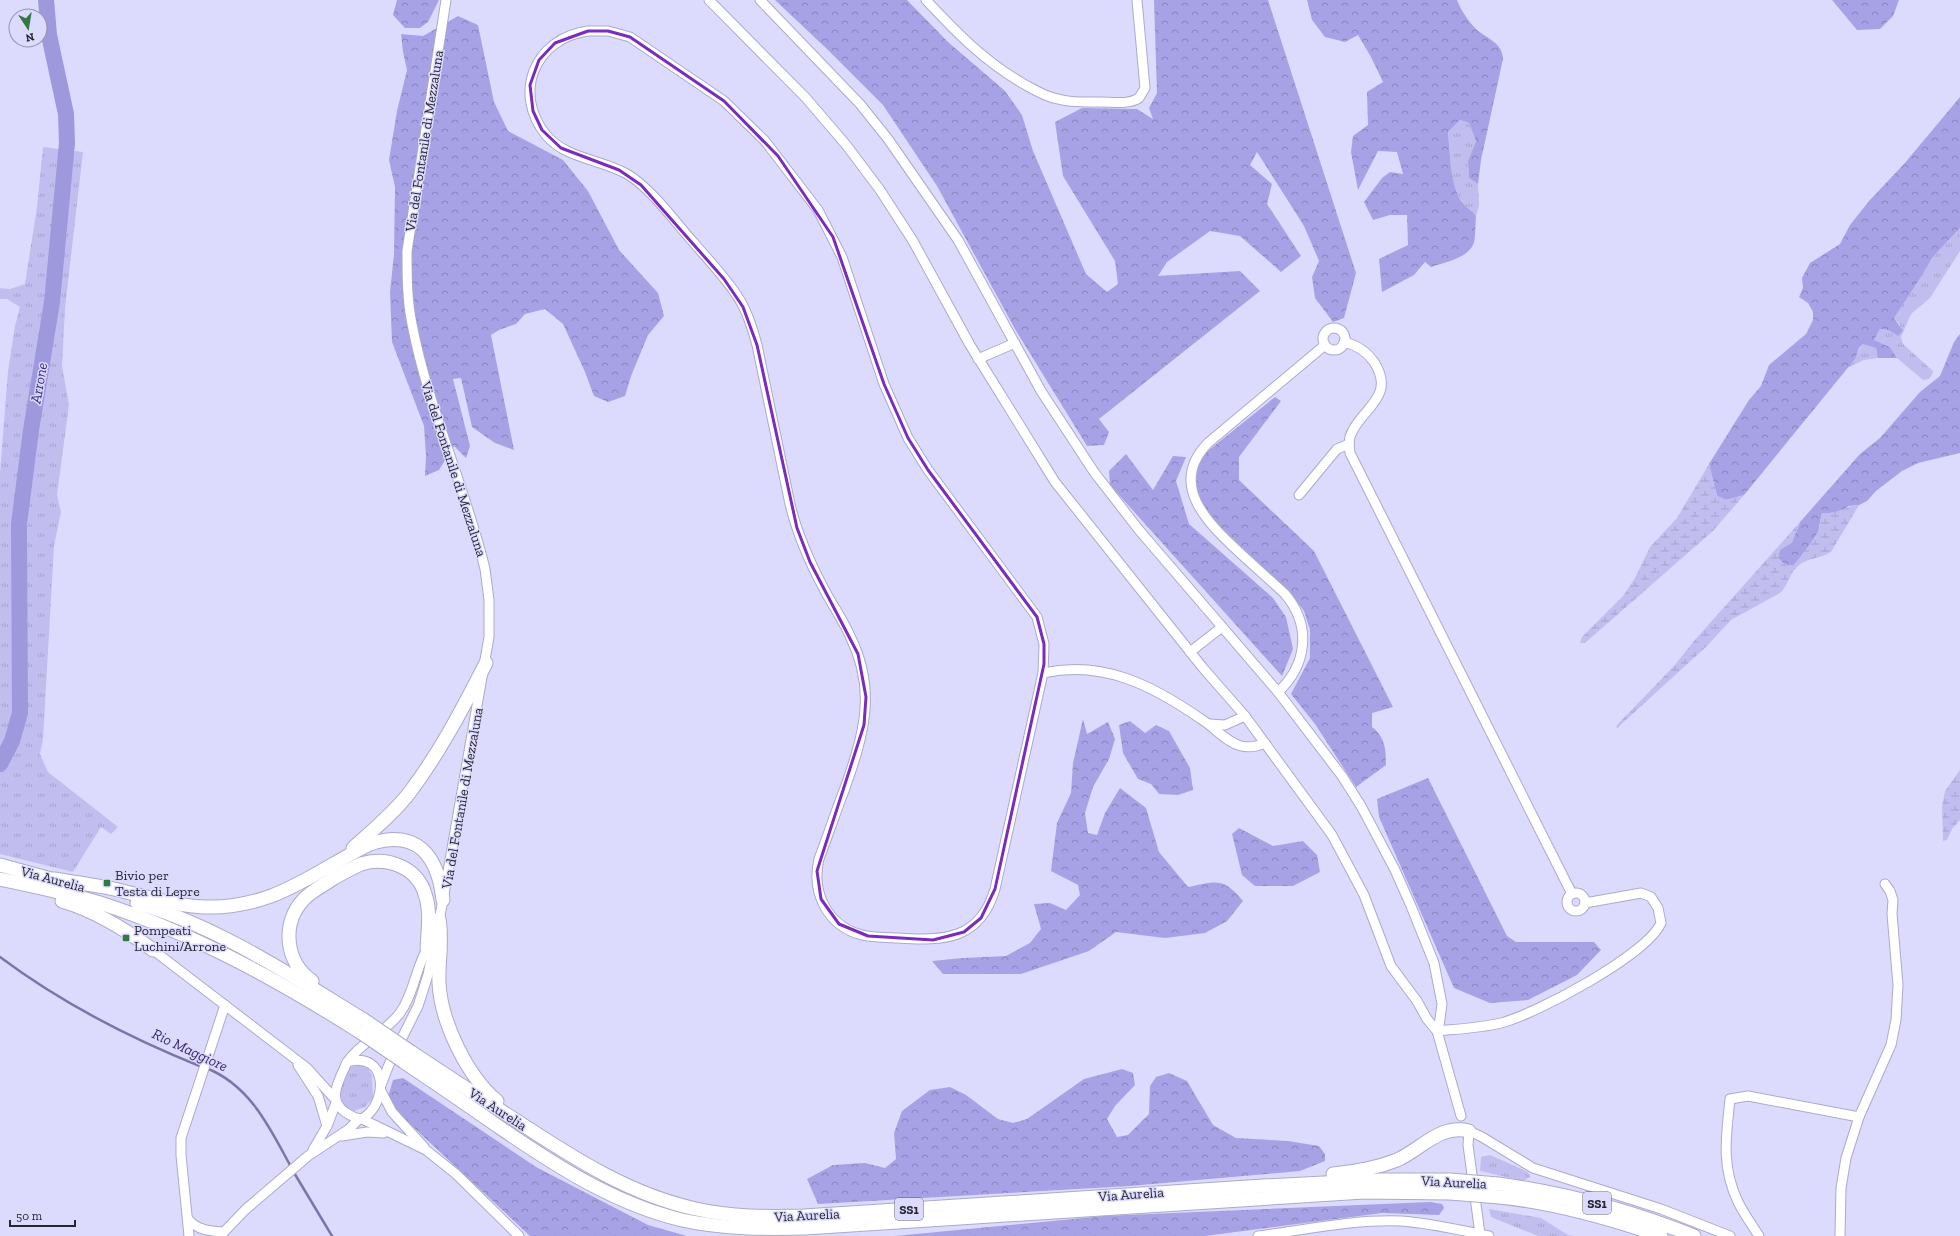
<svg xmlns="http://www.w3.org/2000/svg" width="1960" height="1236" font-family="'Zilla Slab',serif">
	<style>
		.grass { fill: url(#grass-tufts) }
		.forest { fill: url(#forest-crowns) }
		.wetland { fill: url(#wetland-marsh) }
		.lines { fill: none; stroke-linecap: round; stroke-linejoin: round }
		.stream { stroke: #7a76a9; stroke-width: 2.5 }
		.river { stroke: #9e98dc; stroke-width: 16 }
		.minor-casing { stroke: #abaacb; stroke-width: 11 }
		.highway-casing { stroke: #abaacb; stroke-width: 15 }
		.minor { stroke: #fff; stroke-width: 9 }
		.highway { stroke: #fff; stroke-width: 13 }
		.highway-bridge-casing { stroke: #abaacb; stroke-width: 15; stroke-linecap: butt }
		.highway-bridge { stroke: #fff; stroke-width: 13 }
		.marked { fill: none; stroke: #7b2cbf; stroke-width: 3; stroke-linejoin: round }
		.poi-dot { fill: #327946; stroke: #dcdbfe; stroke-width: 1.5 }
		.labels { text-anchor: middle; stroke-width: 3; stroke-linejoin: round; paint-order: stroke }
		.shield { fill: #dcdbfe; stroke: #5d5c70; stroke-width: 1 }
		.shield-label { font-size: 13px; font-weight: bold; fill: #272633 }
		.street-label { font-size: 14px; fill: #272633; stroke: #dcdbfe }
		.poi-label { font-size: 14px; fill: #272633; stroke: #dcdbfe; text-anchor: start }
		.water-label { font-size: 15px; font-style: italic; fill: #382775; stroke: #dcdbfe }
	</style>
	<defs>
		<pattern id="grass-tufts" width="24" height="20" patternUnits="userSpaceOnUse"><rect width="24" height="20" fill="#c1beef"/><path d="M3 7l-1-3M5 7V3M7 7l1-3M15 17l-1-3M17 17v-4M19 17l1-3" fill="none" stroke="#a6a3cd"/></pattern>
		<pattern id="forest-crowns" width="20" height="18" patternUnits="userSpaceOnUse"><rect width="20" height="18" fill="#a7a2e6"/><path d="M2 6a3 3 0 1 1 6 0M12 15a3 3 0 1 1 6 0" fill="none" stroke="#8884bb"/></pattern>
		<pattern id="wetland-marsh" width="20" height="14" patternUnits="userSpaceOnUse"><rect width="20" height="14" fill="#c1beef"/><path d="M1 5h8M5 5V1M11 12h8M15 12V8" fill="none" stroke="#a6a3cd"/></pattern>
	</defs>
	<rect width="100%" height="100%" fill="#dcdbfe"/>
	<g class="grass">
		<path d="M1460,120l9,3 7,18 -8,20 1,17 9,6 1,21 -3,11c-4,-6 -14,-11 -17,-18 -9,-20 -9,-44 -11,-66z"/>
		<path d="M43,147l40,5 -18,156 -3,58 7,39 -12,90 4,17 -7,34 -11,193 -3,15 8,18 70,55 -7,7 -10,-7 -28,45 -73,-18v-381l8,-102 7,-45 5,-19 -13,-8h-7v-11l10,1 15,-5 12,-77z"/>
		<path d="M1960,228v23l-30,47 -19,16 -10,23 2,7 30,27 -1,4 -3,4 -6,1 -26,-22 -7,-11 -16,-7 6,-11 8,1 10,6 2,-11 -6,-7 27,-41 11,-19z"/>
		<path d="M1863,344l13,4 2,10 -14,2 -17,8z"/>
		<path d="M356,1065l11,2 5,8 1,23 -8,9 -11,4 -10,-5c-7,-11 -3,-39 12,-41z"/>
		<path d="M1490,1155l38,17 2,5 -7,4 -43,-10 1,-14z"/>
		<path d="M1489,1209l52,9 27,17 6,1h-36l-47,-19z"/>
	</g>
	<g class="forest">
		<path d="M397,0h42l-11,22 -8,6h-15l-12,-13z"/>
		<path d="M775,0h132l41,42 57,49 17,24 11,36 53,123 21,18 11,-8 -3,-23 -52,-85 -8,-54 27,-14 55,1 16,10 -4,-11 8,-15 -3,-93h114l88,273 -12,45 -11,4 -18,-24 -3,-21 7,-16 -15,-35 -47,-74 -7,13 22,19 -5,20 34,52 -20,16 -41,-36 -30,-5 -43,31 -9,14 82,-5 20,20 -161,128 10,13 -5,13 -17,1 -72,-117 -78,-143 -54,-81 -55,-55z"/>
		<path d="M1307,0h150c4,10 11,21 19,29 10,9 27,14 27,30l-22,101 -3,24 -9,-6 -1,-17 8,-20 -7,-18 -9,-3 -12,12c2,22 2,46 11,66 3,7 13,12 17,18 -1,9 0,18 -2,26 -4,16 -29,20 -43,25l-6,-5 -11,13 -32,17 -3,-33 29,-14 -1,-30h-17l-17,5 -9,-18 18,-24 8,-6 13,2 -6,-22 -19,-1 -20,39 -7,-38 2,-16 15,-11 -1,-33 16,-10 -12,-25 -13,-22 -13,7 -20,-5 -13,-17z"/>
		<path d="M1832,0h67l-6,16 -13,13 -23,1z"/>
		<path d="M458,16l20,9 16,77 14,29 55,29 25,31 31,59 39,43 6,23 -16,19 -17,41 -6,20 -17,6 -14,-6 -9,-24 -22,-48 -18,-15 -20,5 -9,10 -17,6 -8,5 23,115 -19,-7 -23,-16 -11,-49 -8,1 17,67 -4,12 -12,-12 -15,24 -14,6 1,-20 -2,-30 -32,-84 -2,-50 4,-38 1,-67 -6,-27 8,-49 10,-41 -4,-18 -2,-18 22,2z"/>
		<path d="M1960,97v131l-28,30 -11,19 -27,41 9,13 -5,5 -10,-6 -8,-1 -6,11 16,7 7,11h-19l-2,-10 -13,-4 -4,4 -4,11 -111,136 -18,5 -9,-4 -8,-32 40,-64 12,-14 8,-21 37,-31 7,-14v-8l-5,-9 -9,-6 4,-9 -1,-10 8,-15 30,-19 10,-19 19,-24 35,-37z"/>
		<path d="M1960,334v119l-42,10 -16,8 -26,20 -9,10 -8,4 -10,1 -12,7h-15c-2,7 -2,12 -4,19 -2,5 -20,29 -25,34l-9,-2 -6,-6 2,-9c11,-5 16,-15 20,-27l60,-68 20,-16 40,-46 20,-16 14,-34z"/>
		<path d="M1275,397l6,4 -42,56v23l75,71 79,156 -21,6v14c13,10 14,22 14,38l-30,22 -41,-63 -24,-30 19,-36v-28l-6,-19 -13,-17 -80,-76 -10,-15 -4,-12 -1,-20 8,-17z"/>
		<path d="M1126,454l27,36 20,-34 13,1 -10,24 13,43 84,74 13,19 7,32 -11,27 -172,-191 -1,-14z"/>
		<path d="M1083,719l4,15 21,-12 7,17 -6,20 -16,28 -8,26 3,20 9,2 8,-22 15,-25 26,20 13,44 29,35c28,-5 34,-11 55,14l-16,20 -22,12 -40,5 -49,-6 -27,19 -68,23h-78l-11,-13 31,-3 43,-2 24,-13 11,-14 -7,-25 16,-1 16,7 14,-15 -2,-10 -27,-14 6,-48 14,-30 2,-30z"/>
		<path d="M1130,721l15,12 11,-8 13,6 21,37 3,22 -15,5 -19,-1 -8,-10 -13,-5 -15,-26 -4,-28z"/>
		<path d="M1428,778l79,158 9,6h78l7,8 -24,25 -49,25 -38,3 -36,-15 -75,-171 -2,-18z"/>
		<path d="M1239,828l34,18 30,-5 14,14 3,17 -27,14h-38l-13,-11 -10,-41z"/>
		<path d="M1122,1069l11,4 2,12 -20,21 -8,13 10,18 11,-2 21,-21 1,-28 6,-9 13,-4 18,8 26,44 23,13 52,3 31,5 6,8v7l-25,10 -170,15 -312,18 -11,-25 26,-14 32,-2 20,5 11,-9 -2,-26 8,-22 28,-21 20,-3 16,8 32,24 15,4 14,-4 57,-40z"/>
		<path d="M403,1078l133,89 112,58 39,11h-157l-133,-124 -9,-15 5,-17z"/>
		<path d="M1430,1202l12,2 2,4 -5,7 -57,-2 -177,23h-310l209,-20z"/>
	</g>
	<g class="wetland">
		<path d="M1709,464l8,32 9,4 18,-5 -31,36 -128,112h-5l2,-6 41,-41 12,-18 15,-31 27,-29z"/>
		<path d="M1859,505l-28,47c-11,7 -24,5 -34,15 -8,7 -9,19 -17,26l-49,27 -24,26 -91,83 2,-5 56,-58 20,-25 106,-119 -8,21 -12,7 -2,8 6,6 9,2c5,-5 23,-29 25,-34 2,-7 2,-12 4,-19 17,1 22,-7 37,-8z"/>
		<path d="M1960,770v50l-8,9 -5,11 -4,1 -1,-35 3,-15z"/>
	</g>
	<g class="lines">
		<g class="stream">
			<path d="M0,957c60,45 132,82 202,110"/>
			<path d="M206,1068c44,17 64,60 85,99"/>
			<path d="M293,1171l39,65"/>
		</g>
		<path class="river" d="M0,764l12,-23 8,-28 -1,-189 12,-94 21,-128 15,-159 -1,-29 -17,-79 -3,-35"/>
		<defs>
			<g id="minor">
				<path d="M709,0l97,98 41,48 33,44 33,51 57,104 85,137 148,186 42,48 87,119 32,60 27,71 26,35 10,18 10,12c21,-2 43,-3 64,-8 35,-9 146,-68 160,-100l-3,-15 -7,-11 -10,-4 -56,10"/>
				<path d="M760,0l100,104 28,35 70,101 83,151 53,81 45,58 139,162 64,84 19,30 34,64 16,36 23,57 8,41 -3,22 -2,5 24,85"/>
				<path d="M926,0c31,33 57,60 96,83 11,6 23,14 36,16 14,4 28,3 42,3 13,0 28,3 39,-4l6,-10 -8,-88"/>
				<path d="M588,31h20l22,6 94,64 41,40 53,69 24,47 42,127 24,54 20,32 109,147 7,27 -1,29 -48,216c-15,51 -51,52 -97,49 -12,-1 -24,0 -36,-3 -35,-9 -51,-43 -43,-76 9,-24 17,-48 26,-71 19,-54 32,-98 5,-152 -7,-16 -17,-30 -25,-45 -15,-28 -28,-57 -35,-87l-33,-159c-4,-15 -8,-29 -16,-43 -12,-21 -31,-40 -47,-59 -20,-22 -42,-54 -67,-69 -26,-15 -61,-15 -81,-39 -34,-42 -11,-97 42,-104z"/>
				<circle cx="1334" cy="339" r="11"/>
				<path d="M1344,342c13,3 23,10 30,20 22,34 -11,46 -22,70 -4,7 -3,14 -2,21l222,441"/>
				<path d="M978,359l37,-16"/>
				<path d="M1299,495l38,-46 12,-5"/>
				<path d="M1190,652l32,-25"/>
				<path d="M1043,673c60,-13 109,12 158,46 13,8 25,23 40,27 8,2 17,0 24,-3"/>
				<path d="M1278,692c29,-27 34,-66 7,-98 -15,-14 -30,-27 -45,-41 -31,-29 -73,-68 -32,-110l117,-98"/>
				<path d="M1210,724l15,1 20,-9"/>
				<circle cx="1576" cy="902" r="9"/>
				<path d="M153,950l154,118 27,30"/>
				<path d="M347,1062c40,-12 43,40 15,57 -6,0 -11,-3 -17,-7 -19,-13 -5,-33 2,-50l1,-1c14,-20 38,-29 52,-48 15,-21 16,-49 30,-69"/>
				<path d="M298,1065l20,31 9,30"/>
				<path d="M381,1085l9,-23 28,-56 10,-31 15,-75 46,-263v-37l-4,-31c-20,-83 -57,-161 -73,-245 -5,-24 -5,-48 -5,-73l39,-251"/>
				<path d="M381,1091l11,21 32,35"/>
				<path d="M362,1119l64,31 30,24 63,62"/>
				<path d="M342,1136l25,-4 17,1"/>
				<path d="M313,1150l14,-24 9,-23"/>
				<path d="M188,1219c9,11 21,12 35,13"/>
				<path d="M1480,1234l-12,-89 1,-14 13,6 51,31 128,41 69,27"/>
				<path d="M189,1236l-8,-81v-17l44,-133"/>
				<path d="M220,1236l25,-26 63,-54 41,-27 10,-10"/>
				<path d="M1258,1236c47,-6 96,-17 143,-15 29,2 59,9 88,15"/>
				<path d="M1759,1236c-7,-11 -15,-22 -21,-34 -17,-36 -12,-65 -8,-103l18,-3 111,21"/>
				<path d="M1840,1236l1,-48 5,-30 13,-41 32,-72 5,-25 2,-35 -6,-71 1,-14 -3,-9 -5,-7"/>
			</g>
			<g id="highway">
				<path d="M353,848c19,-17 41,-35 57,-56 30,-40 53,-84 76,-129"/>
				<path d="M0,865l62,17"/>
				<path d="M0,879c34,7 67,14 100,24 93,30 178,77 260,129"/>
				<path d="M54,879c19,3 40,6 60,10 58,14 97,29 157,7 35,-13 66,-36 99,-52 47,-16 68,12 73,56"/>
				<path d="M62,901c34,10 63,28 91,49"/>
				<path d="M137,903c82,24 155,73 227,117"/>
				<path d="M439,919c4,21 -1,43 0,64 2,39 28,93 58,118"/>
				<path d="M312,981c-27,-19 -31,-58 -8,-82 9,-9 20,-14 30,-21 9,-5 18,-10 27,-14 26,-8 56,3 64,30 6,17 3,36 2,54"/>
				<path d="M411,1052c36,24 73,48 109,71 55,36 111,72 176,86 35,8 72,8 108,7l459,-30 119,-6h68"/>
				<path d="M404,1062c33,22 65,44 98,67 56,38 113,75 180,91 40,9 82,9 123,8l559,-36 86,1"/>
				<path d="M1333,1174c21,-2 44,-6 64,-14 25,-11 42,-36 72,-29"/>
				<path d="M1498,1184c67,9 133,27 196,52"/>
				<path d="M1500,1197c55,6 109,21 161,39"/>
			</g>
		</defs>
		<use href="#minor" class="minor-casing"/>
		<use href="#highway" class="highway-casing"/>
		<use href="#minor" class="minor"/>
		<use href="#highway" class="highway"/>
		<defs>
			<g id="highway-bridge">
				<path d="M364,1020l47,32"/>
				<path d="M360,1032l44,30"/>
				<path d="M1450,1180l48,4"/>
				<path d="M1450,1193l50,4"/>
			</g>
		</defs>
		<use href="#highway-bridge" class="highway-bridge-casing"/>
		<use href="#highway-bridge" class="highway-bridge"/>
	</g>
	<path class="marked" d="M588,31h20l22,6 94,64 54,55 55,81 51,147 24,54 20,32 109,147 7,27v20l-49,225 -14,29 -17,14 -31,8 -65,-4 -29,-12 -18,-25 -4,-28 47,-146 2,-28 -8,-43 -48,-92 -13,-34 -40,-183 -14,-38 -19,-28 -83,-94 -22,-15 -58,-22 -19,-18 -9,-19 -3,-26 9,-25 16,-17z"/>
	<g class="poi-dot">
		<rect x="103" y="879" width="8" height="8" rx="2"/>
		<rect x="122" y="934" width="8" height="8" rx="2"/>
	</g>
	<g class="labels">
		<g class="shield">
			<rect x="1583" y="1192" width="28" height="22" rx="3"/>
			<rect x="895" y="1198" width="28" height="22" rx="3"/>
		</g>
		<g class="shield-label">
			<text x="1597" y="1208">SS1</text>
			<text x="909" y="1214">SS1</text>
		</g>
		<g class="street-label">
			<text transform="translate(424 141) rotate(-81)" y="5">Via del Fontanile di Mezzaluna</text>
			<text transform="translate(454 469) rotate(72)" y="5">Via del Fontanile di Mezzaluna</text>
			<text transform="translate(462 798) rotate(-80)" y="5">Via del Fontanile di Mezzaluna</text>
			<text transform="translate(53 879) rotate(15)" y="5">Via Aurelia</text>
			<text transform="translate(498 1109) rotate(33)" y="5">Via Aurelia</text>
			<text transform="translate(1454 1182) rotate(3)" y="5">Via Aurelia</text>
			<text transform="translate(1131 1194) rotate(-4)" y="5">Via Aurelia</text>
			<text transform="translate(807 1215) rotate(-3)" y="5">Via Aurelia</text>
		</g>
		<g class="poi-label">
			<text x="115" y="880">Bivio per<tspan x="115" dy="16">Testa di Lepre</tspan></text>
			<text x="134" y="935">Pompeati<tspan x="134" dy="16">Luchini/Arrone</tspan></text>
		</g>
		<g class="water-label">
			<text transform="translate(39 383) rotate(-80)" y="5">Arrone</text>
			<text transform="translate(190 1050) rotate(25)" y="5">Rio Maggiore</text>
		</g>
	</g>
	<g transform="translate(28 28) rotate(168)"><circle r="19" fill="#dcdbfe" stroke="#9493ad"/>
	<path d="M0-3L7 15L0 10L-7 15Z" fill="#327946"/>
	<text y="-6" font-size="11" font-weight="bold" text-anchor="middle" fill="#272633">N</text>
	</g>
	<path d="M10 1220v6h65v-6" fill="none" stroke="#272633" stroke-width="2"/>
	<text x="16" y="1220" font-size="12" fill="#272633" stroke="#dcdbfe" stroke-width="3" paint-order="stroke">50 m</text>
</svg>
